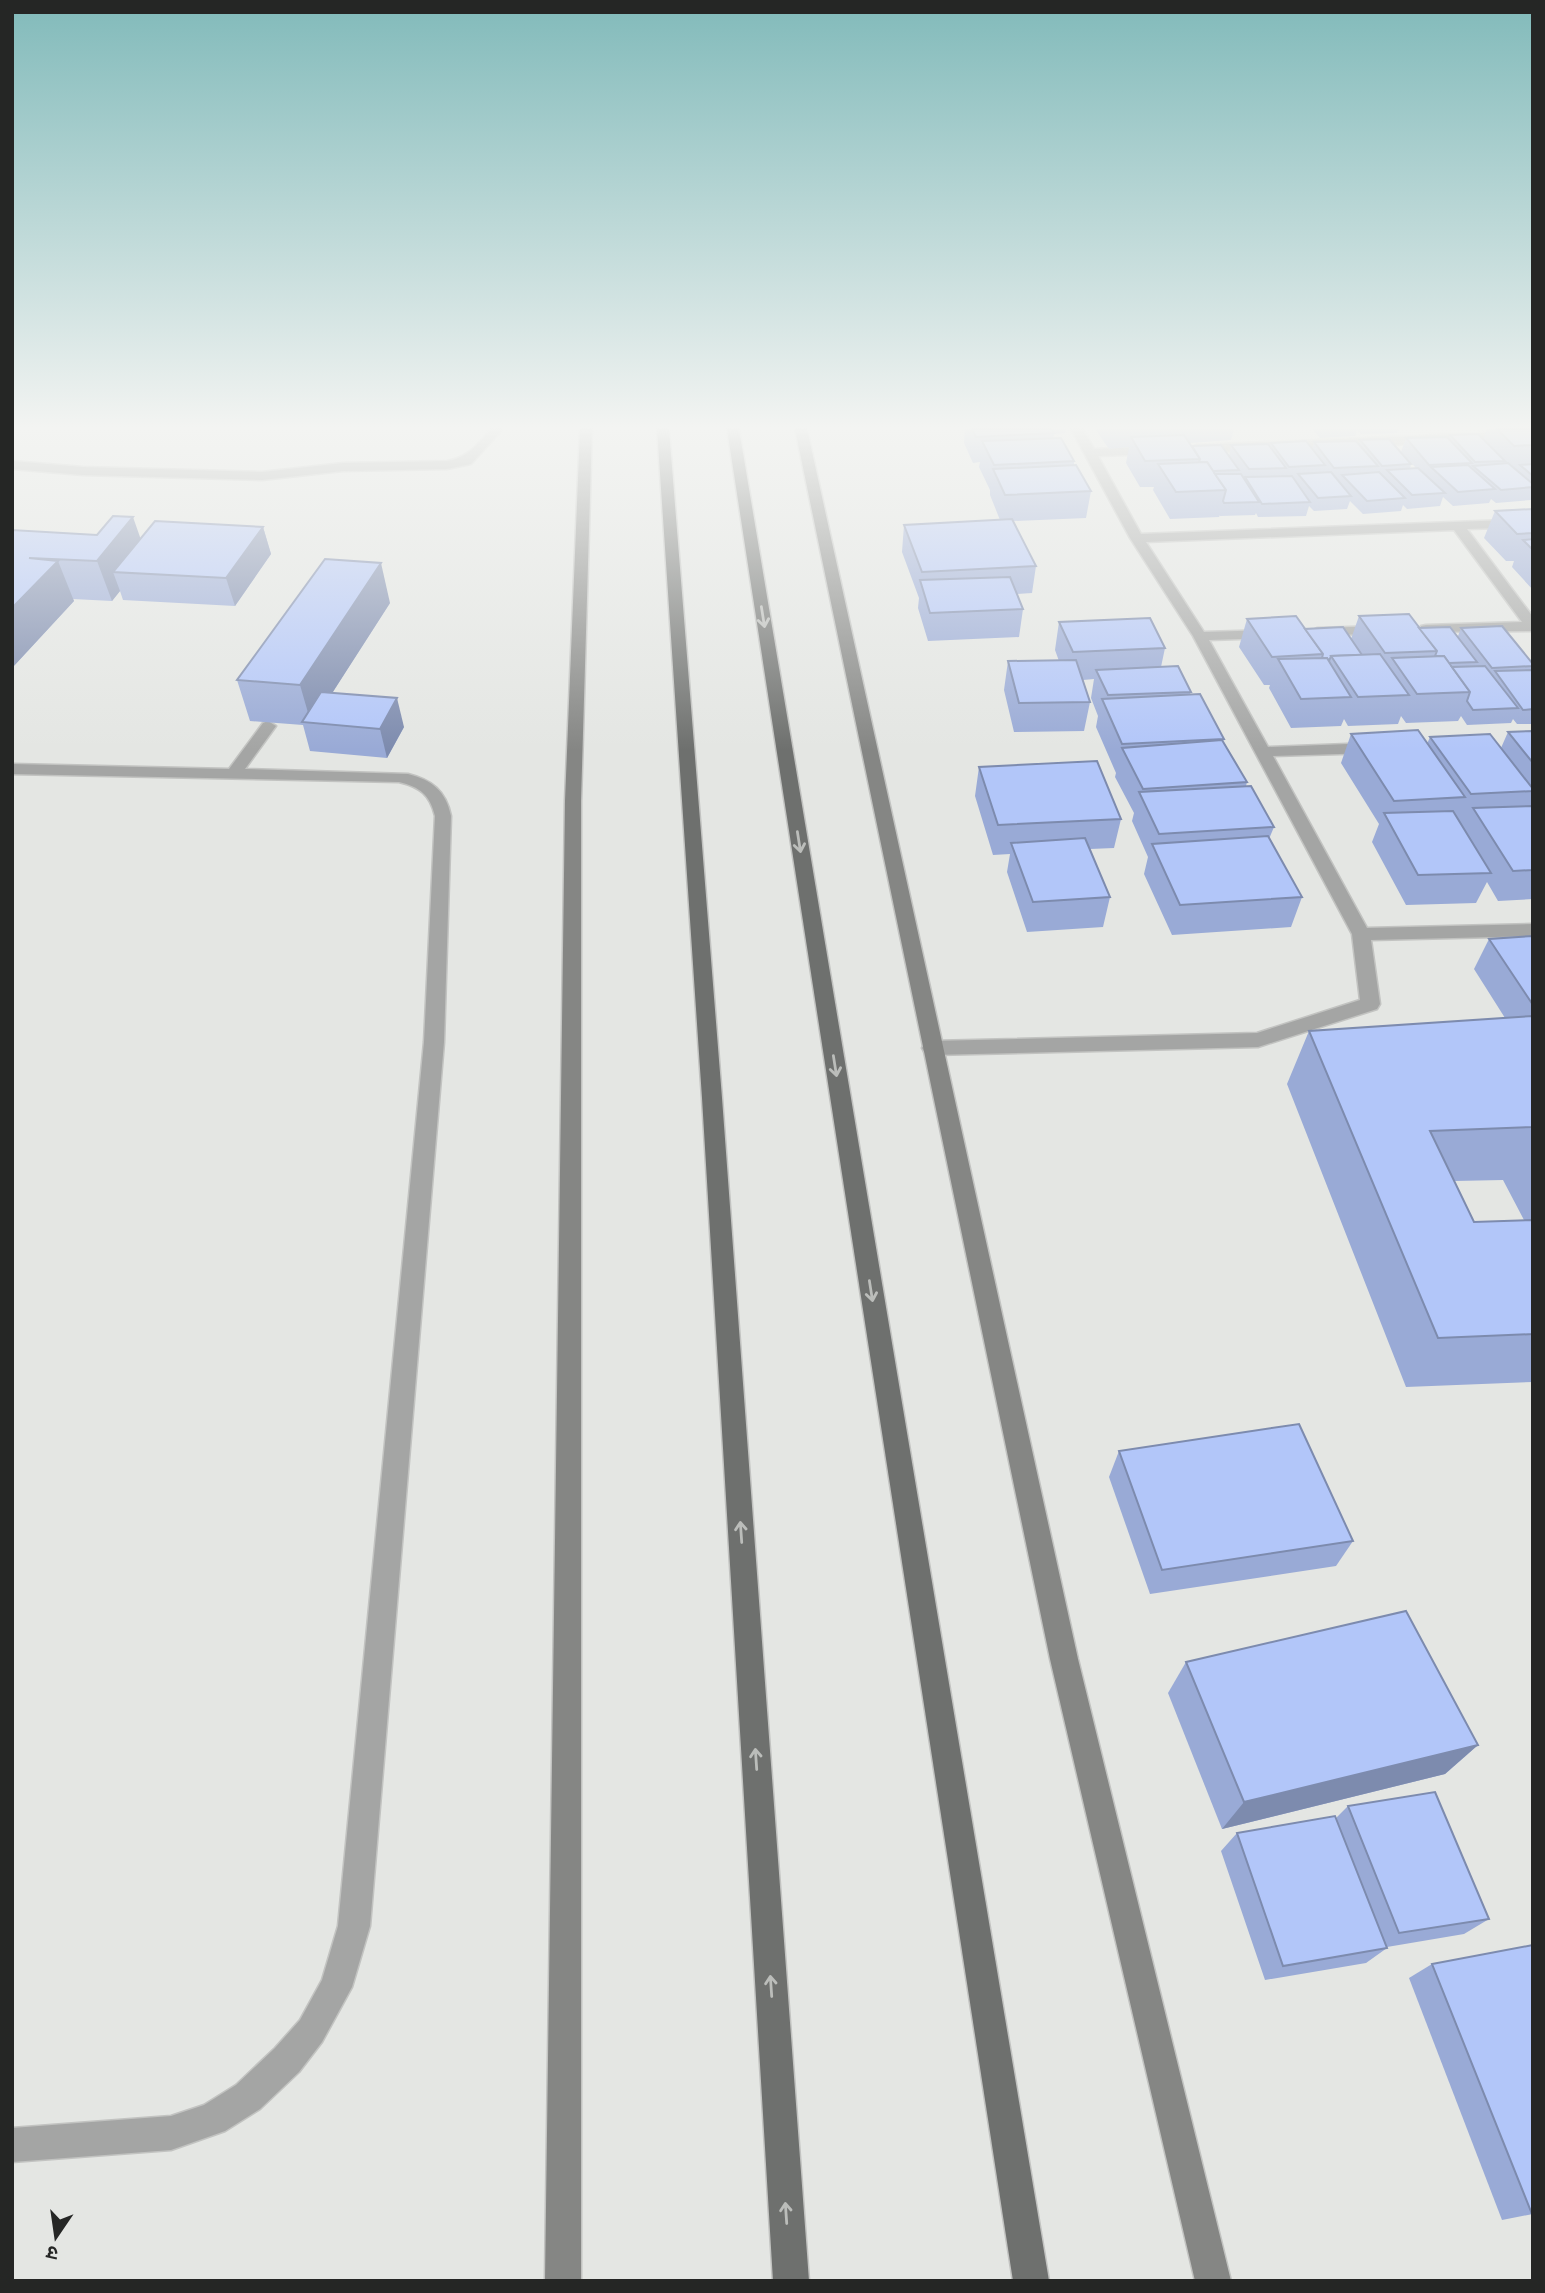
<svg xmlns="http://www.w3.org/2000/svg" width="1545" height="2293" font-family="'PT Sans Narrow','Noto Sans Devanagari',sans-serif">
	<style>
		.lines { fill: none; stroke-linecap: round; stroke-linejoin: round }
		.lane-casing { stroke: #c2c3c1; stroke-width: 3 }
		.street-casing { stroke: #c2c3c1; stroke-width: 3 }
		.secondary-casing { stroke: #c2c3c1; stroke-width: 3 }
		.primary-casing { stroke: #c2c3c1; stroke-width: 3 }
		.lane { fill: #a4a5a4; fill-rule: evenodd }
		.street { fill: #a4a5a4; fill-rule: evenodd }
		.secondary { fill: #858684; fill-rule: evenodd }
		.primary { fill: #6e706e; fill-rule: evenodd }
		.wall { fill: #99aad6; fill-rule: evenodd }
		.shaded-wall { fill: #7d8bae }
		.building { fill: #b2c6f9; stroke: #7d8bae; stroke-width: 2 }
		.oneway { stroke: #bbbdba }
	</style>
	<rect width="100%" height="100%" fill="#e4e6e3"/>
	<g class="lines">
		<defs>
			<g id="lane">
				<path d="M491,429h12l-32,35 -24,5 -104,2 -81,9 -179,-5 -71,-6v-8l71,6 179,5 81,-9 104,-2c22,-4 30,-16 44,-32z"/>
				<path d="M268,721l8,5 -31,43 163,5c24,6 38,17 43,42l-7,226 -74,884 -18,61 -30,55 -23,30 -39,37 -35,22 -54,19 -159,12v-34l159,-12 33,-11 32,-20 39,-37 25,-28 22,-40 16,-54 86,-884 11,-226c-5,-21 -15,-29 -36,-34l-387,-8v-10l217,5 34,-46z"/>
			</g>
			<g id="street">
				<path d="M1071,429h12l11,20 62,-3 6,4 -6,4 -58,2 43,78 392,-15v8l-66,2 66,88v14l-112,1v-6l5,-1 96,-3 -68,-92 -308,12 58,90 67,-2 7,4 -7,4 -62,2 59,107 105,-4 8,5 -8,5 -100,3 94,172 166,-4v12l-162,4 9,64 -3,5 -119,38 -326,8 -7,-2 -3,-5 3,-5 7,-2 325,-8 103,-33 -8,-66 -159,-298 -63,-98z"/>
				<path d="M1533,431v8l-337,14 -6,-4 6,-4z"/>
				<path d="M1383,626l7,4 -2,3 -71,3 -7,-4 7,-4z"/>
			</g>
			<g id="secondary">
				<path d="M580,429h12l-11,372v1480h-36l20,-1480z"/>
				<path d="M795,429h12l271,1230 153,622h-36l-145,-622z"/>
			</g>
			<g id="primary">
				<path d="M657,429h12l53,669 87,1183h-36l-71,-1183z"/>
				<path d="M727,429h12l310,1852h-36z"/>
			</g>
		</defs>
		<use href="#lane" class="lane-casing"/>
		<use href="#street" class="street-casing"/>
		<use href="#secondary" class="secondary-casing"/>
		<use href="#primary" class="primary-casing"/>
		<use href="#lane" class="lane"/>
		<use href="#street" class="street"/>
		<use href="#secondary" class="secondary"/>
		<use href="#primary" class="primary"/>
	</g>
	<g class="wall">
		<path d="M965,429h101l-1,4 -11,1 -1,4 21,23v4l17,26 -5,27 -73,3 23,45 -4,27 -15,1 6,15 -4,28 -91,4 -10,-33 1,-10 -17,-46 2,-27 96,-5 -10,-25v-5l-11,-23 1,-5 -7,1 -9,-20z"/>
		<path d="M1095,429h139l-3,11 -41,3 2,3 37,10 2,-11 39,1 1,-3 41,6 2,-7 45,1 1,-3 51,24 -1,5 6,-1 -15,-16 5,-14h43l1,-3 33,4 4,-10h46v67l-2,4 -35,3 -5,-4 -2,4 -36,3 -10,-9 -3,9 -33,3 -4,-4 -2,6 -38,3 -13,-13 -3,8 -33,2 -5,-5 -3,10 -48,1 -2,-4 -1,2 -35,1v-1l-1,2 -49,2 -17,-29 1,-3h-14l-14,-24 3,-16 -20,2z"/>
		<path d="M1312,429h86l-1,4 -36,1 -4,-4 -2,6 -35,2z"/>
		<path d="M1533,509v81l-21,-23 2,-6h-8l-22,-23 11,-27z"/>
		<path d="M263,527l8,27 -36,52 -112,-6 -3,-9 -8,10 -39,-2 1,2 -62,67v-138l129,9z"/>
		<path d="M390,603l-58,90 72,34 -17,31 -77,-7 -7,-26 -53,-4 -13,-41z"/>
		<path d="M1359,616l99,20 3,-8 72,36v60h-16l-4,-5 -2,4 -44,2 -6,-9 -3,5 -52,2 -5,-7 -3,8 -50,2 -4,-7 -3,7 -50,2 -22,-40 1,-3h-6l-25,-38 8,-28 58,10 46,10z"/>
		<path d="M1059,622l106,26 -4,19 30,25 -1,2 34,45 -1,2 24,41 -1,4 28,41 -5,12 33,58 -11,30 -119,8 -28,-61 4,-17 -16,-36 2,-8 -19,-36 1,-4 -20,-46 2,-11 -7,-18 3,-19 -11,1 7,22 -6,29 -70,1 -10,-42 4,-29h51l-4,-11z"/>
		<path d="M1533,731v168l-35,2 -11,-19 -11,21 -70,2 -34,-63 7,-18 -38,-61 10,-29 76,10 3,-7 71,11 7,-16z"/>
		<path d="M979,767l142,52 -7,29 -24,1 20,48 -7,30 -76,5 -20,-60 3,-18 -17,1 -18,-59z"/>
		<path d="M1533,936v446l-127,5 -119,-303 22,-53 196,-13 -31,-49 15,-30zM1503,1180l21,40 -50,2 -20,-41z"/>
		<path d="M1119,1451l234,90 -17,25 -186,28 -41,-117z"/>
		<path d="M1186,1662l292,83 -33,29 -223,55 -54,-136z"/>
		<path d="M1348,1806l141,113 -25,15 -77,13v1l-21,15 -101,17 -44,-129 16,-18 99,-15z"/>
		<path d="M1432,1964l101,250 -31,6 -93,-242z"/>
	</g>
	<g class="shaded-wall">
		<path d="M133,517l14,40 -34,15 7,19 -8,10 -15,-40z"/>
		<path d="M263,527l8,27 -36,52 -9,-28z"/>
		<path d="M58,561l16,40 -62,67v-60z"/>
		<path d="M381,563l9,40 -77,120h-2l-11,-38z"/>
		<path d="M397,698l7,29 -17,31 -7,-29z"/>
		<path d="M1478,1745l-33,29 -223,55 22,-27z"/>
	</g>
	<g class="building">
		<path d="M972,429h79l3,4 -78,4z"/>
		<path d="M1497,429h36v16l-19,1z"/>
		<path d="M1478,434l27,27 -30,1 -25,-27z"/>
		<path d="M1184,435l16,24 -55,2 -14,-24z"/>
		<path d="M1447,437l25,26 -43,2 -23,-27z"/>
		<path d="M1061,438l13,23 -80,4 -12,-24z"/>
		<path d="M1389,439l22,25 -29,2 -22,-26z"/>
		<path d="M1306,441l19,24 -36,2 -18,-24z"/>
		<path d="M1356,441l22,25 -44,2 -20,-26z"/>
		<path d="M1268,444l18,24 -37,1 -18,-24z"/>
		<path d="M1221,445l18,25 -26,1 -6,-9h-8l1,-3 -8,-13z"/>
		<path d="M1207,462l19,28 -50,2 -18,-28z"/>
		<path d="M1508,463l25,21v3l-32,3 -28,-24z"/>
		<path d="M1533,464v12l-13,-11z"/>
		<path d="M1076,465l15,26 -86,4 -12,-26z"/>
		<path d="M1468,465l27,24 -37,3 -27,-25z"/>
		<path d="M1418,468l27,25 -33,2 -25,-25z"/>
		<path d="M1331,472l20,24 -33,2 -20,-24z"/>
		<path d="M1379,472l26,26 -38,3 -25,-26z"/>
		<path d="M1215,474h26l18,28 -35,1 -1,-2 3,-11z"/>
		<path d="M1292,476l18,26 -48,2 -17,-27z"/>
		<path d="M1533,509v24l-16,1 -22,-23z"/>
		<path d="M113,516l20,1 -36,44 -68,-3 29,3 -46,47v-78l85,5z"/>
		<path d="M1012,519l24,47 -114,6 -18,-47z"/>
		<path d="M155,521l108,6 -37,51 -113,-6z"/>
		<path d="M1533,539v11l-10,-10z"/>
		<path d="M325,559l56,4 -81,122 -63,-5z"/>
		<path d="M1010,577l13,32 -93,4 -10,-33z"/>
		<path d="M1409,614l28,37 -52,2 -26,-37z"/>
		<path d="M1296,616l27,38 -51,3 -25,-38z"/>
		<path d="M1150,618l15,30 -92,4 -14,-30z"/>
		<path d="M1502,626l31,38v2l-41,2 -31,-40z"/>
		<path d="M1343,627l19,28 -31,1 -2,5 -2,-3h-5l1,-4 -18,-25z"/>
		<path d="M1450,627l27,35 -28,1 -5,-7h-9l2,-5 -18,-23z"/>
		<path d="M1380,654l29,41 -51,2 -27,-41z"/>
		<path d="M1444,656l26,36 -53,2 -25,-36z"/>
		<path d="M1327,658l24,39 -50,2 -23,-40z"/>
		<path d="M1076,660l14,42 -71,1 -11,-42z"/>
		<path d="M1178,666l13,26 -83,3 -12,-25z"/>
		<path d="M1485,666l33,42 -45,2 -6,-9 3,-9 -18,-25z"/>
		<path d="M1533,670v39l-10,1 -28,-39z"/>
		<path d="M321,692l76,6 -17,31 -78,-7z"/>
		<path d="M1200,694l24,45 -102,5 -20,-45z"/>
		<path d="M1418,730l47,67 -71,4 -43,-67z"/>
		<path d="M1533,731v32l-25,-31z"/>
		<path d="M1490,734l43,55v2l-62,3 -41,-57z"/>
		<path d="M1222,740l25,42 -104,7 -21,-41z"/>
		<path d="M1097,761l24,58 -123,6 -19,-58z"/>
		<path d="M1251,786l23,41 -115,7 -20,-42z"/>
		<path d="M1533,806v64l-20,1 -40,-63z"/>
		<path d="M1453,811l38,62 -73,2 -34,-62z"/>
		<path d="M1268,836l34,61 -122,8 -28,-61z"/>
		<path d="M1085,838l25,59 -77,5 -22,-59z"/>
		<path d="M1533,936v69l-44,-66z"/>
		<path d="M1533,1016v111l-103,4 44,91 59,-2v114l-95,4 -129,-307z"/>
		<path d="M1299,1424l54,117 -191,29 -43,-119z"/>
		<path d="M1406,1611l72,134 -234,57 -58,-140z"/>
		<path d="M1435,1792l54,127 -90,14 -51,-127z"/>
		<path d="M1335,1816l52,132 -104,18 -46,-133z"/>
		<path d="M1533,1945v269h-1l-100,-250z"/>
	</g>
	<defs><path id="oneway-shaft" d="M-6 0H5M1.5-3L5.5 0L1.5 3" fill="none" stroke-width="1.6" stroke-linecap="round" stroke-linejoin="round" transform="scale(1.75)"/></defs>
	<g class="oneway">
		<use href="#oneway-shaft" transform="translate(763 617) rotate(81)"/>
		<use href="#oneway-shaft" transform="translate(799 842) rotate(81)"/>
		<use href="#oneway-shaft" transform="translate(835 1066) rotate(81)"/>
		<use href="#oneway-shaft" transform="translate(871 1291) rotate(81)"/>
		<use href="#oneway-shaft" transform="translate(741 1532) rotate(-94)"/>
		<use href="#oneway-shaft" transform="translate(756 1759) rotate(-94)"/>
		<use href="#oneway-shaft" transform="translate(771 1986) rotate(-94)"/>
		<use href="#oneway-shaft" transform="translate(786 2213) rotate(-94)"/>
	</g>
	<linearGradient id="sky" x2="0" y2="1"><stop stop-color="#81baba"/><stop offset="0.57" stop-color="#f3f4f2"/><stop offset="1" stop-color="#f3f4f2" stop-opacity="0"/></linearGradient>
	<rect width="1545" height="750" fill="url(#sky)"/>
	<rect width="1545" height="2293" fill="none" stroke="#252625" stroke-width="28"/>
	<g transform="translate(56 2237) rotate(193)" stroke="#e4e6e3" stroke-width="5" paint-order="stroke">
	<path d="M0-5L12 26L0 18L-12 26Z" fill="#252625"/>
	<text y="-10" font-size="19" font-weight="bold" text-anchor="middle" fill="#252625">उ</text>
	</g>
</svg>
